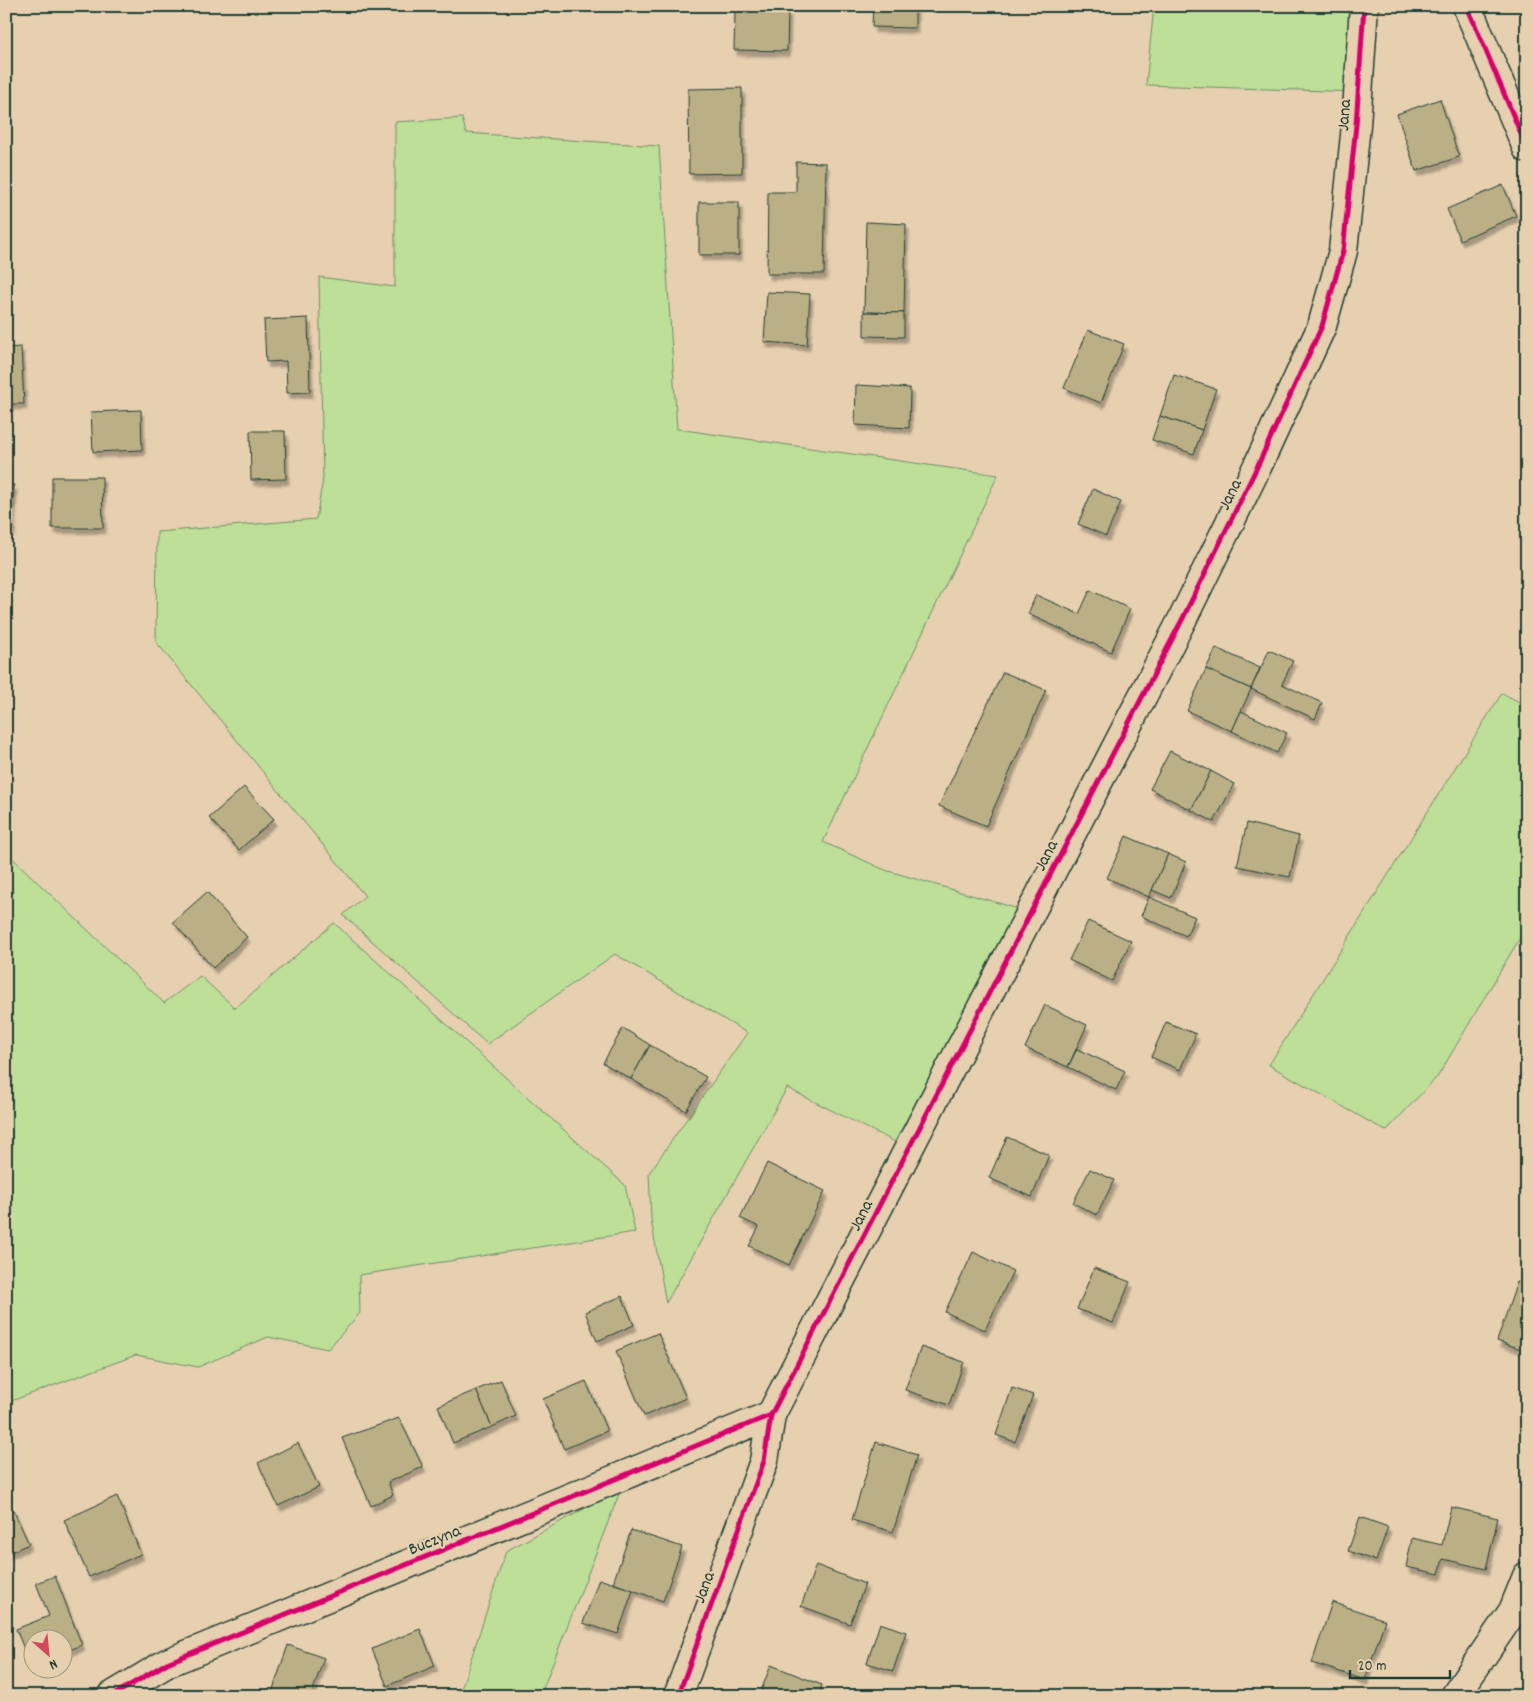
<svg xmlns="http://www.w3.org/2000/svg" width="1533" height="1702" font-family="Dekko,sans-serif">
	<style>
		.green { fill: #bedf98; stroke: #6e8e66 }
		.building { fill: #bbaf86; stroke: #1f3d34; filter: url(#shadow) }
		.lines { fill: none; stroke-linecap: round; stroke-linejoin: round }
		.street-casing { stroke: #1f3d34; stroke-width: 31 }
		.street { stroke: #e7d0b0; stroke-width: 28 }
		.cycleway-casing { stroke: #e7d0b0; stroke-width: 8 }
		.cycleway { stroke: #d6006c; stroke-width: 5 }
		.labels { text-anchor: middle; stroke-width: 4.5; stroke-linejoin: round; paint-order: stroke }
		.street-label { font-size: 18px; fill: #1f3d34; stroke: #e7d0b0 }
	</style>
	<defs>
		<filter id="shadow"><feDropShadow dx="3" dy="5.5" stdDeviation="1" flood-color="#0004"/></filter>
	</defs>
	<rect width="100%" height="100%" fill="#e7d0b0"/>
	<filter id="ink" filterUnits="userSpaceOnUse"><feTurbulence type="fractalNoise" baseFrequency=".02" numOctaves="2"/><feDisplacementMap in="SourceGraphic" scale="10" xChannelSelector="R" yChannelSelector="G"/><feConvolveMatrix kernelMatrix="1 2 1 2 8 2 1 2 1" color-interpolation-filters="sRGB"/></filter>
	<g filter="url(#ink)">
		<g class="green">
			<path d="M1154,6h205v86l-213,-7z"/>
			<path d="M462,118l4,15 193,13 18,283 321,46 -175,367 62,28 134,39 -124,233 -108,-54 -121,215 -15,-83 -2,-47 98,-140 -132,-79 -128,90 -144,-129 22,-19 -209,-254 1,-110 159,-13 7,-40 -4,-202 76,10v-165z"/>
			<path d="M1502,693l25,13v220l-89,150 -52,55 -117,-66z"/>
			<path d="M6,852l158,151 36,-27 35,32 99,-85 291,262 10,47 -276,43 1,38 -32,36 -60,-12 -70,30 -62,-12 -130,48z"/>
			<path d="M621,1489l-81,207h-81l47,-145z"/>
		</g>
		<g class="building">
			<path d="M873,6h42v22l-43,-1z"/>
			<path d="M735,10l53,1 -1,40 -53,-1z"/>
			<path d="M742,88v85l-53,1 -1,-85z"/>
			<path d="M1440,99l19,58 -43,14 -19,-57z"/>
			<path d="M796,162l30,1 -2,111h-57l1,-82h28z"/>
			<path d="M1503,185l13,31 -56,24 -13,-31z"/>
			<rect x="699" y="202" width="40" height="53"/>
			<path d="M866,222l40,2 -2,89 -40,-1z"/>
			<path d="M767,292l43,2 -3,51 -43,-3z"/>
			<path d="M864,312l40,1v24l-40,-1z"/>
			<path d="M308,318l2,74 -23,1 -1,-32 -20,1 -2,-42z"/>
			<path d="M1088,330l36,14 -23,59 -37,-15z"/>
			<path d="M21,347l3,57h-18v-56z"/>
			<path d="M1174,375l42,14 -14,41 -42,-14z"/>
			<path d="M856,385l54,3 -1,40 -54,-3z"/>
			<path d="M141,410l1,40 -49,2 -2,-40z"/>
			<path d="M1160,416l42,14 -8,24 -42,-14z"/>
			<path d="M250,431h35l1,48 -35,1z"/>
			<path d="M52,477h50l1,51h-51z"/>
			<path d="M6,485h8l-2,45h-6z"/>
			<path d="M1093,489l28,13 -15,34 -28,-12z"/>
			<path d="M1090,590l40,19 -19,43 -83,-38 8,-19 43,19z"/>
			<path d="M1216,648l44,20 -9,21 -45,-20z"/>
			<path d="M1269,650l24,11 -11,23 40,19 -7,16 -64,-30z"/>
			<path d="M1206,669l45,20 -19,42 -45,-20z"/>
			<path d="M1003,672l43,18 -60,136 -47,-20z"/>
			<path d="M1241,711l46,22 -10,20 -45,-22z"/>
			<path d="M1170,751l41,20 -20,39 -41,-21z"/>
			<path d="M1211,771l23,13 -20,38 -23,-12z"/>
			<path d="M244,787l30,32 -35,31 -30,-32z"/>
			<path d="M1247,823l52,13 -9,41 -53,-11z"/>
			<path d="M1126,836l42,18 -19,43 -42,-19z"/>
			<path d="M1168,854l18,8 -15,36 -19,-8z"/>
			<path d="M207,892l40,45 -34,31 -40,-46z"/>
			<path d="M1149,897l46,20 -9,19 -45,-20z"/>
			<path d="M1088,921l43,20 -19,40 -43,-21z"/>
			<path d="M1045,1005l42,20 -19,42 -43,-19z"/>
			<path d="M1166,1022l30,12 -16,36 -29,-13z"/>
			<path d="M623,1028l27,17 -19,34 -28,-16z"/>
			<path d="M650,1045l56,32 -20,34 -55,-32z"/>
			<path d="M1077,1049l48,22 -9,19 -48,-23z"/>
			<path d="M1007,1137l42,18 -17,42 -43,-19z"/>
			<path d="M767,1163l58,28 -36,74 -40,-19 10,-19 -19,-9z"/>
			<path d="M1090,1169l24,11 -17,35 -24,-12z"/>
			<path d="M973,1252l40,19 -28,59 -40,-18z"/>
			<path d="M1094,1268l36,14 -17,41 -36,-14z"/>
			<path d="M1517,1282l10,3v66l-30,-10z"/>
			<path d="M622,1296l12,29 -37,16 -12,-29z"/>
			<path d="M658,1333l28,65 -42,18 -28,-65z"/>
			<path d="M921,1347l43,15 -15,43 -44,-15z"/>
			<path d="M501,1380l15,36 -24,11 -16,-37z"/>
			<path d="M586,1381l21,50 -43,18 -21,-50z"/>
			<path d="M1012,1388l21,7 -18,47 -19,-7z"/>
			<path d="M476,1390l16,37 -39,16 -15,-37z"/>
			<path d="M399,1418l24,49 -35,15 5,13 -22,11 -29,-68z"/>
			<path d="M876,1442l41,13 -24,77 -41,-12z"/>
			<path d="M298,1443l21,44 -41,19 -20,-43z"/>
			<path d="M117,1496l24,58 -52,23 -25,-57z"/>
			<path d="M1451,1507l47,11 -12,51 -43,-10 -4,15 -33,-7 6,-29 30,7z"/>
			<path d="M13,1509l16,35 -23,10v-42z"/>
			<path d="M1360,1517l28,10 -12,34 -28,-10z"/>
			<path d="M631,1530l51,17 -19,54 -50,-18z"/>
			<path d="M816,1565l49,19 -15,40 -49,-18z"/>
			<path d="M55,1576l27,69 -20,8v-13h-30v25l-1,1 -15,-37 33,-13 -13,-33z"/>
			<path d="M599,1579l34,11 -15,44 -35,-11z"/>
			<path d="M1332,1602l53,18 -20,60 -53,-17z"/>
			<path d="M880,1623l26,9 -13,39 -26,-8z"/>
			<path d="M420,1629l15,37 -48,20 -15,-37z"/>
			<path d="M288,1645l36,13 -13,38 -40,-1z"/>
			<path d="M771,1665l51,20 -4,11h-59z"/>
		</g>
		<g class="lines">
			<defs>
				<g id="street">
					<path d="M1467,6l60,142"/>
					<path d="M112,1696l55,-33 604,-248"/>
					<path d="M678,1696l86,-235 7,-46 412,-797 75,-153 64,-139 21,-75 13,-126 8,-119"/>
					<path d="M1455,1696l58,-85 14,-35"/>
				</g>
			</defs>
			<use href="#street" class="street-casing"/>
			<use href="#street" class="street"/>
			<defs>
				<g id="cycleway">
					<path d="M1467,6l60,142"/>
					<path d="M112,1696l55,-33 604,-248"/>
					<path d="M678,1696l86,-235 7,-46 412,-797 75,-153 64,-139 21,-75 13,-126 8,-119"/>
				</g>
			</defs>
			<use href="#cycleway" class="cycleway-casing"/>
			<use href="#cycleway" class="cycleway"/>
		</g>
	</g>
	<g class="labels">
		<g class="street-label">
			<text transform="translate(1343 115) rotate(-86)" y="6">Jana</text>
			<text transform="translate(1229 494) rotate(-64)" y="6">Jana</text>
			<text transform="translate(1045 855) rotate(-63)" y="6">Jana</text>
			<text transform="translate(860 1215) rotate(-63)" y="6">Jana</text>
			<text transform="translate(434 1539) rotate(-22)" y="6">Buczyna</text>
			<text transform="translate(703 1587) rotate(-70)" y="6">Jana</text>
		</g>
	</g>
	<rect width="1533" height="1702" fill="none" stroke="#e7d0b0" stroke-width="25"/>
	<rect x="12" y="12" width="1508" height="1677" fill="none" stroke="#1f3d34" stroke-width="2" filter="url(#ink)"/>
	<g transform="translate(48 1654) rotate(153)"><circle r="24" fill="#e7d0b0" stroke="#97957e"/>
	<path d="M0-4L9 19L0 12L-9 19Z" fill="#d1495b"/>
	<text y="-8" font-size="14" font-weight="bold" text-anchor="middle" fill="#1f3d34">N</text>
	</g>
	<path d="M1350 1670v8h100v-8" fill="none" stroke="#1f3d34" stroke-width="2.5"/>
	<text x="1358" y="1670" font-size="15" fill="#1f3d34" stroke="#e7d0b0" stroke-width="4" paint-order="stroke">20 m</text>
</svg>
